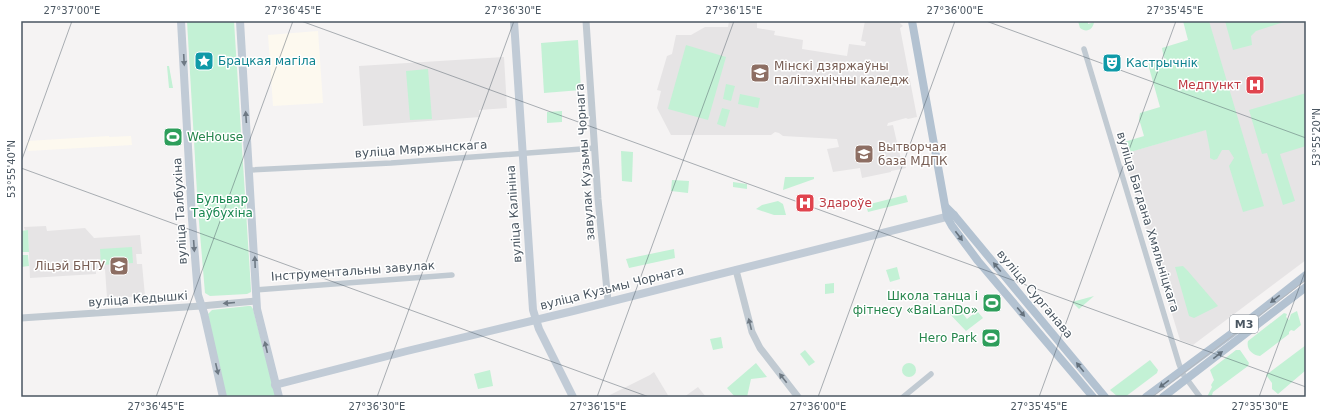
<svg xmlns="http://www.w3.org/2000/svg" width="1327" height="418" font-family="'DejaVu Sans',sans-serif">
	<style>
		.commercial { fill: #fdf9ef }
		.education { fill: #e6e4e5 }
		.green { fill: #c3f1d5 }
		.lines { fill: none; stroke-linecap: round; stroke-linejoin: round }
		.minor { stroke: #c1cad2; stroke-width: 5.5 }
		.tertiary { stroke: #c1cad2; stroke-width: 7 }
		.secondary { stroke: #c1cbd6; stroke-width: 8 }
		.primary { stroke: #b3c2d1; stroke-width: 8 }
		.tram { stroke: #b5b8bd; stroke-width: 1 }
		.oneway { fill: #6e7984 }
		.oneway2 { fill: #64717d }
		.oneway3 { fill: #6e7983 }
		.ticks { fill: none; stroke: #4a5661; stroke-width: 1; stroke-opacity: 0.45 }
		.labels { text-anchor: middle; stroke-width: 3; stroke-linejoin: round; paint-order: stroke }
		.shield { fill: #fff; stroke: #808990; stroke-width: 1 }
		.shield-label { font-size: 11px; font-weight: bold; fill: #4a5661 }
		.culture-label { font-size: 12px; fill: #0d838f; stroke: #fff; text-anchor: start }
		.education-label { font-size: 12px; fill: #785e54; stroke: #fff; text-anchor: start }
		.health-label { font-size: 12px; fill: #be3a42; stroke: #fff; text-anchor: end }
		.leisure-label { font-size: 12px; fill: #27864d; stroke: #fff; text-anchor: end }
		.street-label { font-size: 12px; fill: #4a5661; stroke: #fff }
		.park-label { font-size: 12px; fill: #17864f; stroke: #fff }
		.neatline { fill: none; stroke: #4a5661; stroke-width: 1.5 }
		.ticks-label { font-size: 10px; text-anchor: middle; fill: #4a5661 }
	</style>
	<rect width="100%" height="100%" fill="#f5f3f3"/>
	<g class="commercial">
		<path d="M318,31l5,72 -50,3 -5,-71z"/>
		<path d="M109,136v1l22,-1 1,9 -104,6 -1,-10z"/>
	</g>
	<g class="education">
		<path d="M729,21h28v7l18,3 -1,4 29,5 -1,9 45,7 2,-12 16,2 1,-4 -5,-1 4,-20h32l3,2 3,3 -3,2 17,89 -9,2 -2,-1 -18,5 -1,3 6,-1 8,35 4,-1 1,9 -15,3v1l-29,6 -2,-10 -27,4 -6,-23 12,-2 -2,-8 -54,-3 -4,-3 -4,-1 -4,3h-100l-14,-27 4,-17 -4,-1 10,-34 5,-2 4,-19h15l14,-8h23z"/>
		<path d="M1202,21h104v239l-113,85 -13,-5 -57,-186 109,-32z"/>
		<path d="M504,57l3,51 -28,2 1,7 -117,9 -4,-60z"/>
		<path d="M46,226l1,5 38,-3 9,10 46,-3 2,19h-6l1,10h5l3,32 -38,2 -2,-29h-9v5l-66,4 -2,-47 -3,-1 -1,-3z"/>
		<path d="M654,372l15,25h-63l44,-22z"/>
		<path d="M698,387l8,10h-22z"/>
	</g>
	<g class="green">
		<path d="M187,21h47l17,269v2l-4,2 -37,2 -5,-3 -7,-83z"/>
		<path d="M1078,21h10v3l6,-2c-1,8 -8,11 -14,6z"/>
		<path d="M1183,21h26l55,185 -21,6 -14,-46 5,-8 -5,-8h-7l-5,9 -3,1 -4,-2v-7l-4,-21 -79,23 -3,-11 20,-6 -5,-17 1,-6 20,-6 -12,-43 16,-5 -2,-11 26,-8z"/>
		<path d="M1225,21h62l-31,10 -5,5 1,9 -19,5z"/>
		<path d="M578,40l3,50 -37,3 -3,-50z"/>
		<path d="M686,45l40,12 -18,63 -40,-11z"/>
		<path d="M167,66h2l4,22h-4z"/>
		<path d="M428,69l4,50 -22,1 -4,-49z"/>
		<path d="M726,84l9,2 -4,15 -8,-2z"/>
		<path d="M1306,93v53l-26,8 15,47 -12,4 -16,-52 -5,1 -13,-44z"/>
		<path d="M740,94l20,4 -2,10 -20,-4z"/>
		<path d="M722,108l8,2 -5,17 -8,-3z"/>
		<path d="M562,111v11l-15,1v-11z"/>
		<path d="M621,151l12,1 -1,30 -10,-1z"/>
		<path d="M785,177h29v2l-31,11z"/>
		<path d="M672,180l17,1 -1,12 -17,-2z"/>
		<path d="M733,182l14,2v5l-14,-2z"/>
		<path d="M906,195l2,7 -40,10 -2,-7z"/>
		<path d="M778,201l5,3 3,11h-12l-18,-6 6,-4z"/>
		<path d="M28,230l1,22h-8v-21z"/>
		<path d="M132,247l1,16 -32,2 -1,-16z"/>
		<path d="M674,249l1,9 -46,10 -3,-9z"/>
		<path d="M21,255h7l1,11 -8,1z"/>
		<path d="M1183,266l4,4 31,36 -24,12 -5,-2 -14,-49z"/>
		<path d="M897,267l3,12 -10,3 -4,-12z"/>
		<path d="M834,283v10l-9,1v-10z"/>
		<path d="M1094,296l-15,13 -7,-7z"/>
		<path d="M955,304l12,15 10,-8 6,7 -17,13 -19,-20z"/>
		<path d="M248,306h3l2,3 23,88h-52l-16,-83 4,-4z"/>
		<path d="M1297,311l4,14 -7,6 -3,-1 -2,2v2l-29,22c-8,-1 -14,-7 -12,-15l36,-28 3,1 -1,3 3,3 2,-6z"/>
		<path d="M721,337l2,11 -10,2 -3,-11z"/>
		<path d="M1306,345v25l-28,24 -6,-5v-6l-6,-8z"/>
		<path d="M805,350l10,12 -6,4 -9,-12z"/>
		<path d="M1236,350h4l9,13 -1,3 -35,26 -1,3 1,2h-6l5,-10 -1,-2 3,-5 -4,-10z"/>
		<path d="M1150,360l8,10 -1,3 -32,24h-7l-8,-7z"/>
		<path d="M756,363l11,14 -16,2 -4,18h-12l-8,-9z"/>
		<circle cx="909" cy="370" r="7"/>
		<path d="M490,370l3,16 -15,3 -4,-15z"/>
	</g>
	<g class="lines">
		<g class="minor">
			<path d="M1084,49l95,315 4,10 17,23"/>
			<path d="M249,170l142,-7 204,-15"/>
			<path d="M255,290l197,-15"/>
			<path d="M903,397l28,-23"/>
		</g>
		<g class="tertiary">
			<path d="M586,21l12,178 10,102"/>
			<path d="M736,270l16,62 8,16 38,49"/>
			<path d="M21,318l180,-12 55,-5"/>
		</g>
		<g class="secondary">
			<path d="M181,21l11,198 6,76 6,18 19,84"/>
			<path d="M240,21l17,288 22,88"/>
			<path d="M514,21l19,289 6,19 34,68"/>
			<path d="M275,385l132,-34 166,-40 381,-96"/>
		</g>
		<g class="primary">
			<path d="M912,21l35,196 5,9 26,35 115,136"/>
			<path d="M946,207l8,8 151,182"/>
			<path d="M1146,397l85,-63 75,-59"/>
			<path d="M1163,397l143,-110"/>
		</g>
		<path class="tram" d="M1152,397l154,-117"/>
	</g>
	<defs><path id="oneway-solid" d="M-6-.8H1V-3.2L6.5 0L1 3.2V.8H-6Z"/></defs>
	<g class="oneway">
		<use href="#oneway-solid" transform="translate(184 60) rotate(87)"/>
		<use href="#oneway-solid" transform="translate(246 117) rotate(-94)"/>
		<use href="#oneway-solid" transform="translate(194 246) rotate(86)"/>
		<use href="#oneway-solid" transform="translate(255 262) rotate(-92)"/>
		<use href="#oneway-solid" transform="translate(266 347) rotate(-103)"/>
		<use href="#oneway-solid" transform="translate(217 369) rotate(77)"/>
	</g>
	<g class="oneway2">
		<use href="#oneway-solid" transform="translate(959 236) rotate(53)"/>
		<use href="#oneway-solid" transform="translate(997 267) rotate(-130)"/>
		<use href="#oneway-solid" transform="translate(1275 299) rotate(142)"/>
		<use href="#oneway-solid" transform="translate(1021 312) rotate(50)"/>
		<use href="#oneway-solid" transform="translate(1218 355) rotate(-38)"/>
		<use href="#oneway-solid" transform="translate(1080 367) rotate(-129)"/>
		<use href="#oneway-solid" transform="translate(1164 384) rotate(144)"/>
	</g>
	<g class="oneway3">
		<use href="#oneway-solid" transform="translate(229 303) rotate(175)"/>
		<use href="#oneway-solid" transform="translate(750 324) rotate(-104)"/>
		<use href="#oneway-solid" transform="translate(783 378) rotate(-128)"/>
	</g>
	<path class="ticks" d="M301,21l1005,366M986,21l320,117M21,162l51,-141M21,168l628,229M156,397l137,-376M377,397l137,-376M597,397l137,-376M818,397l137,-376M1039,397l137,-376M1259,397l47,-128"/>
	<defs>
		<symbol id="sight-square" viewBox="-11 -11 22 22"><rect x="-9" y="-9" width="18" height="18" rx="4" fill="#0f9aa8" stroke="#fff"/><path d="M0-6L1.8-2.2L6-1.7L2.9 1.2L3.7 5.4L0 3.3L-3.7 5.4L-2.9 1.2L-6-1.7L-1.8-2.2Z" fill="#fff"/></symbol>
		<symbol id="theatre-square" viewBox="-11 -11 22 22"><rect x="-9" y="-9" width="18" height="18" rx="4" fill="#0f9aa8" stroke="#fff"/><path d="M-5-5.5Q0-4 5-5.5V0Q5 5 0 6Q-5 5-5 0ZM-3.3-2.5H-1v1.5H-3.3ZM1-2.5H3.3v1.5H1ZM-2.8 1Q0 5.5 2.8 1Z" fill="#fff"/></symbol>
		<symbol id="university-square" viewBox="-11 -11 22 22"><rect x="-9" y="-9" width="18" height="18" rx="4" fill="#8d6e63" stroke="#fff"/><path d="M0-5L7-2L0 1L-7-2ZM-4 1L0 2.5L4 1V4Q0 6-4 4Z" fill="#fff"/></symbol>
		<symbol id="hospital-square" viewBox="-11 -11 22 22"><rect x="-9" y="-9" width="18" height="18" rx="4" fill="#e0444e" stroke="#fff"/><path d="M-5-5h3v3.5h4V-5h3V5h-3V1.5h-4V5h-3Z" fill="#fff"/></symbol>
		<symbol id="stadium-square" viewBox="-11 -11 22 22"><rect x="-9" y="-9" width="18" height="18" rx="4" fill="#2e9e5b" stroke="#fff"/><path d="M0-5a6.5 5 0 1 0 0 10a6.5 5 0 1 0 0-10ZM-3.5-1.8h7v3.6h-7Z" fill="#fff"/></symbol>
		<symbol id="school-square" viewBox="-11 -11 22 22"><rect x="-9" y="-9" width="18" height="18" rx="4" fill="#8d6e63" stroke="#fff"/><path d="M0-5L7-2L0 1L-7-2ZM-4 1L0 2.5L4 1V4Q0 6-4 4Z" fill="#fff"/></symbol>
	</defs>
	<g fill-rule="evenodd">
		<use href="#sight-square" x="193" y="50" width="22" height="22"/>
		<use href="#theatre-square" x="1101" y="52" width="22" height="22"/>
		<use href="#university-square" x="749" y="62" width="22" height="22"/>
		<use href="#hospital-square" x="1244" y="74" width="22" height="22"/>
		<use href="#stadium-square" x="162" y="126" width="22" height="22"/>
		<use href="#university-square" x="853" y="143" width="22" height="22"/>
		<use href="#hospital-square" x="794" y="192" width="22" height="22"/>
		<use href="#school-square" x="108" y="255" width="22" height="22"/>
		<use href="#stadium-square" x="981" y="292" width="22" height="22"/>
		<use href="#stadium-square" x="980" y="327" width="22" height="22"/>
	</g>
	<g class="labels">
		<rect class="shield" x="1230" y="315" width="28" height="18" rx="3"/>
		<g class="shield-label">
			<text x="1244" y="328">М3</text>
		</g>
		<g class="culture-label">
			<text x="218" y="65">Брацкая магіла</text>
			<text x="1126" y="67">Кастрычнік</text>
		</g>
		<g class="education-label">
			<text x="774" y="70">Мінскі дзяржаўны<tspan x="774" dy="14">палітэхнічны каледж</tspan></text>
			<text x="878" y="151">Вытворчая<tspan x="878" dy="14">база МДПК</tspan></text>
			<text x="105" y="270" text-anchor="end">Ліцэй БНТУ</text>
		</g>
		<g class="health-label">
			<text x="1241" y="89">Медпункт</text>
			<text x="819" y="207" text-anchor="start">Здароўе</text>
		</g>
		<g class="leisure-label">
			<text x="187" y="141" text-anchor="start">WeHouse</text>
			<text x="978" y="300">Школа танца і<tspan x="978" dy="14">фітнесу «BaiLanDo»</tspan></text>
			<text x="977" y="342">Hero Park</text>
		</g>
		<g class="street-label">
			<text transform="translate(421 149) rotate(-4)" y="4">вуліца Мяржынскага</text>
			<text transform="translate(585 162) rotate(-94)" y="4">завулак Кузьмы Чорнага</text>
			<text transform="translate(180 211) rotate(-93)" y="4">вуліца Талбухіна</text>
			<text transform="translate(514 214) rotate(-94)" y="4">вуліца Калініна</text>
			<text transform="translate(1148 222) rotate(73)" y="4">вуліца Багдана Хмяльніцкага</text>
			<text transform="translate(353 271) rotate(-4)" y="4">Інструментальны завулак</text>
			<text transform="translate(612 288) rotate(-14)" y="4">вуліца Кузьмы Чорнага</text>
			<text transform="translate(1035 294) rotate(50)" y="4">вуліца Сурганава</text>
			<text transform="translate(138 299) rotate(-4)" y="4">вуліца Кедышкі</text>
		</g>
		<g class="park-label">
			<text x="222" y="203">Бульвар<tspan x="222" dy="14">Таўбухіна</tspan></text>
		</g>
	</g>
	<rect width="1327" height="418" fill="none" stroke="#ffffff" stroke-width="44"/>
	<rect x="22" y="22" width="1283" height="374" class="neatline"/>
	<g class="ticks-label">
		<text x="72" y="14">27°37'00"E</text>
		<text x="293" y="14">27°36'45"E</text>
		<text x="513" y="14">27°36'30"E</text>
		<text x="734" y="14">27°36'15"E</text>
		<text x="955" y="14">27°36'00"E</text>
		<text x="1175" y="14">27°35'45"E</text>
		<text transform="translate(1316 137) rotate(-90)" y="4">53°55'20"N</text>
		<text transform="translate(11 169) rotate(-90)" y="4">53°55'40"N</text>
		<text x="156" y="410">27°36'45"E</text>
		<text x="377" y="410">27°36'30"E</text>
		<text x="598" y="410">27°36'15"E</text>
		<text x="818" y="410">27°36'00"E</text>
		<text x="1039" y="410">27°35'45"E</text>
		<text x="1260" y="410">27°35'30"E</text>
	</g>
</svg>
